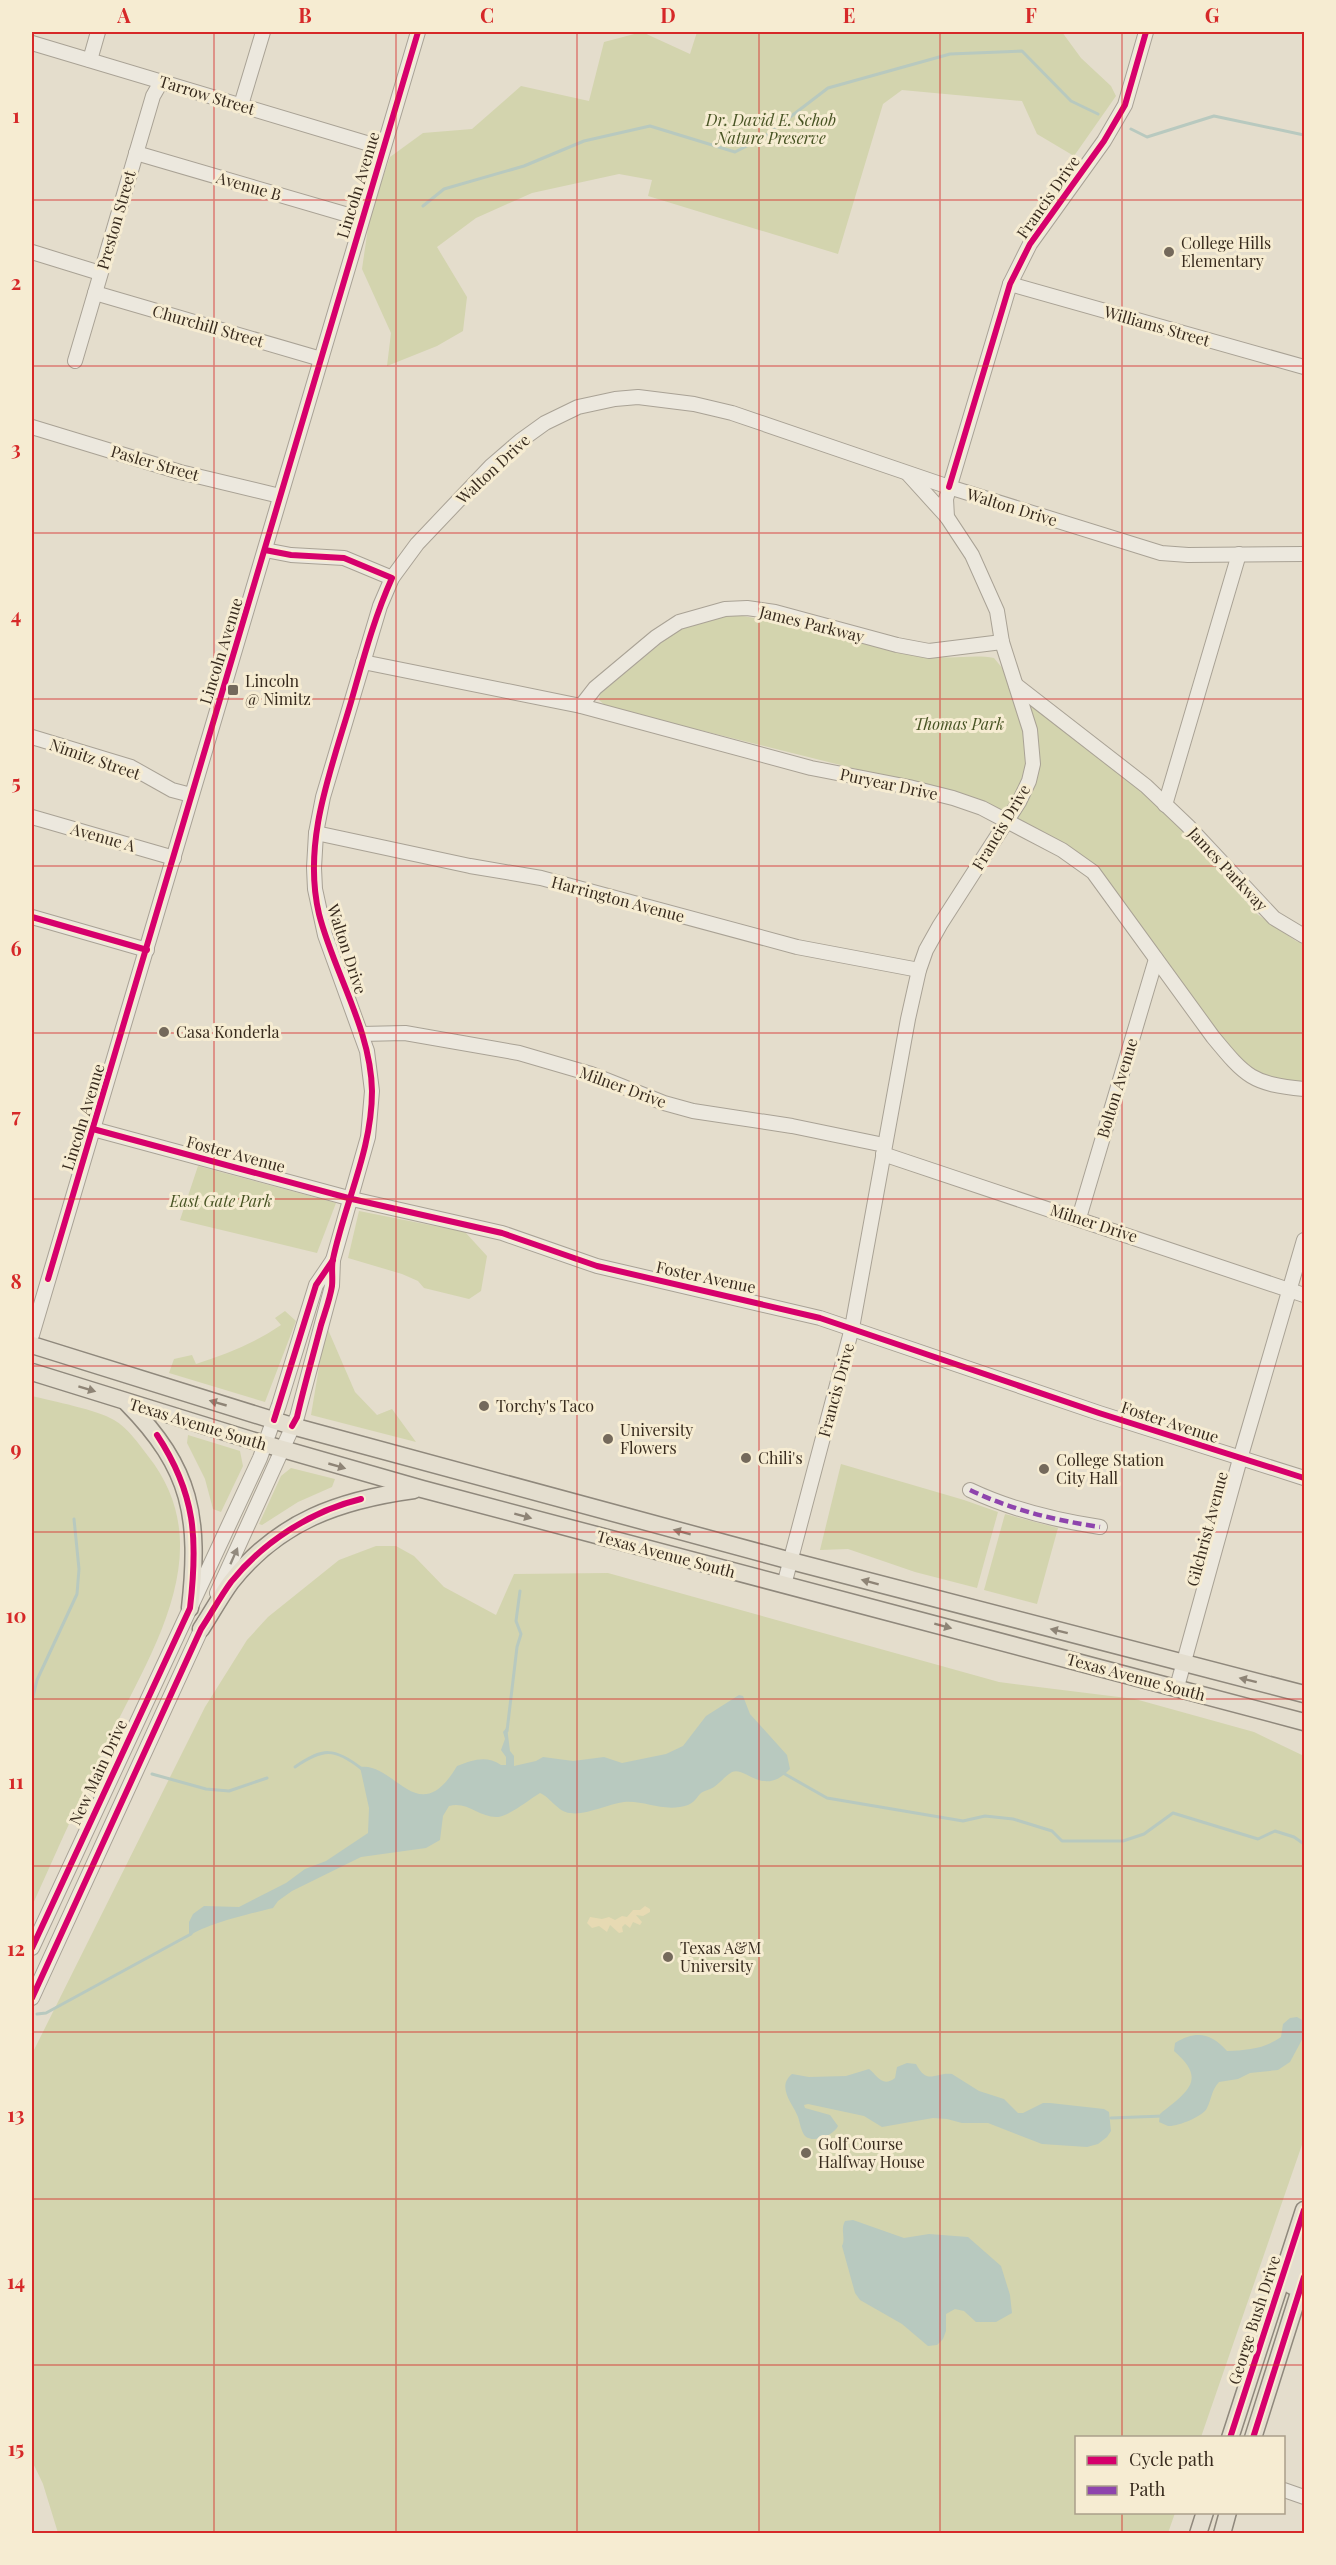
<svg xmlns="http://www.w3.org/2000/svg" width="1336" height="2565" font-family="'Playfair Display',serif">
	<style>
		.green { fill: #d3d4ae }
		.sand { fill: #e7dab3 }
		.water { fill: #b8c9bf }
		.lines { fill: none; stroke-linecap: round; stroke-linejoin: round }
		.stream { stroke: #b8c9bf; stroke-width: 3 }
		.minor-casing { stroke: #a9a295; stroke-width: 16 }
		.major-casing { stroke: #8f887c; stroke-width: 19 }
		.minor { stroke: #ece8de; stroke-width: 14 }
		.major { stroke: #e4decf; stroke-width: 16 }
		.quiet { stroke: #8e44ad; stroke-width: 4.5; stroke-dasharray: 9 4.5; stroke-linecap: butt }
		.cycleway-casing { stroke: #f6ecd2; stroke-width: 10 }
		.cycleway { stroke: #d6006c; stroke-width: 6 }
		.oneway { fill: #8e8476 }
		.oneway2 { fill: #928a7e }
		.grid { fill: none; stroke: #d62828; stroke-width: 1.5; stroke-opacity: 0.55 }
		.poi-dot { fill: #74695b; stroke: #f6ecd2; stroke-width: 2 }
		.labels { text-anchor: middle; stroke-width: 6; stroke-linejoin: round; paint-order: stroke }
		.street-label { font-size: 16px; fill: #382b1e; stroke: #f6ecd2 }
		.park-label { font-size: 16px; font-style: italic; fill: #485424; stroke: #f6ecd2 }
		.poi-label { font-size: 16px; fill: #382b1e; stroke: #f6ecd2; text-anchor: start }
		.neatline { fill: none; stroke: #d62828; stroke-width: 2 }
		.grid-label { font-size: 20px; text-anchor: middle; font-weight: bold; fill: #d62828 }
	</style>
	<rect width="100%" height="100%" fill="#e4ddcc"/>
	<g class="green">
		<path d="M642,32l48,22 7,-22h365l19,26 30,28 5,10 -42,60 -37,-22 -15,-33 -120,-11 -19,14 -45,150 -190,-58 4,-16 -33,-6 -87,19 -56,25 -39,29 30,50 -4,34 -26,15 -50,20 4,-33 -29,-64 8,-55 20,-57 33,-24 49,-4 49,-43 68,15 15,-59z"/>
		<path d="M736,615c67,10 132,29 198,41 18,4 39,-2 60,2l35,43 135,108 93,105 39,27 8,3v140l-28,-1 -34,-12 -142,-198 -139,-78 -354,-88 -8,-7 1,-6 77,-64 19,-8z"/>
		<path d="M198,1166l138,37 -19,50 -137,-33z"/>
		<path d="M359,1211l106,21 22,24 -6,35 -12,8 -45,-11 -6,-7 -16,-7 -54,-16z"/>
		<path d="M285,1311l11,10 -31,81 -96,-29 5,-14 18,-4 4,9c30,-10 59,-21 85,-39l-6,-7z"/>
		<path d="M326,1325l29,67 22,23 15,-6 24,33 -105,-27z"/>
		<path d="M32,1396c20,5 66,14 82,24 14,8 24,23 34,36 72,91 6,191 -36,277 -28,57 -54,115 -80,173z"/>
		<path d="M188,1435l52,16 3,15 -22,46 -8,-3 -8,-30 -18,-36z"/>
		<path d="M841,1464l123,36 34,12 -21,76 -62,-16 -67,-23 -28,1z"/>
		<path d="M291,1468l44,11 -3,8 -34,15 -36,23 -3,-1 22,-48z"/>
		<path d="M1005,1514l53,14 -21,76 -53,-14z"/>
		<path d="M376,1546h20l18,10 30,31 52,28 18,-41 94,-1 391,109 136,17 119,33 50,24v383l-103,298 -125,1v74l99,1 -7,20h-1110l-15,-49 -11,-23v-407l173,-347 42,-67 21,-23 71,-57z"/>
	</g>
	<path class="sand" d="M645,1906l5,3v3l-7,4 -7,-1 6,7 -2,3 -7,-3 -3,6 -5,-4 -3,3 1,5 -4,1 -9,-8 -3,7 -8,-6 -7,2 -5,-5 3,-6 12,2 7,-2 6,3 7,-4 5,1 6,-7h7z"/>
	<g class="water">
		<path d="M739,1695l4,1 7,18 37,41 3,14c-27,29 -44,-3 -58,3 -7,4 -12,11 -18,15 -4,3 -9,3 -13,6 -5,5 -6,9 -13,12 -24,8 -43,-5 -64,-3 -16,2 -40,14 -54,11 -12,-1 -19,-15 -30,-20 -10,6 -31,23 -42,24 -19,1 -30,-16 -49,-11l-6,10 -3,24 -14,8 -65,9 -69,34 -14,10 -5,7c-24,6 -65,15 -84,28v-14l4,-8 11,-8 35,1 47,-24 19,-14 21,-8 42,-28 1,-25 -9,-41c35,-6 58,65 97,-1 16,-6 29,-11 44,-1h5v-8l-5,-7 4,-11 -2,-7 4,-5 3,24 4,5v10l22,-5 7,-4 30,4 31,-4 18,6 44,-9 17,-8 23,-30z"/>
		<path d="M1297,2017l7,4v15l-14,26 -12,8 -28,3 -12,6 -19,3c-8,9 -7,16 -12,26 -3,8 -30,19 -39,18 -3,-1 -6,-3 -9,-4l1,-8c27,-22 48,-34 14,-63l1,-8c21,-13 36,-10 52,8 20,-1 37,-2 54,-14l2,-13 7,-6z"/>
		<path d="M907,2063l9,1c12,22 18,8 36,10l27,17 25,8 14,14h5l20,-10h7l54,6 5,3 2,19 -4,6 -9,7 -11,3 -45,-3 -54,-21h-26l-15,-4 -14,-1 -51,9 -18,-11 -56,-12 -4,1 1,3 25,7 8,11c-4,9 -24,18 -33,10 -4,-5 -5,-13 -7,-19 -5,-13 -22,-30 -6,-43l17,3 37,-1 23,-7c8,6 13,19 26,9l2,-11z"/>
		<path d="M853,2220l51,18 25,-4 39,3 33,29 9,29 2,18 -16,9h-20l-12,-11 -9,-2 -9,5v17l-3,8 -6,6 -9,1 -26,-22 -42,-24 -5,-7 -13,-47c4,-8 -2,-16 3,-25z"/>
	</g>
	<g class="lines">
		<g class="stream">
			<path d="M1131,129l16,8 67,-21 90,19"/>
			<path d="M423,206l21,-17 80,-23 60,-25 66,-15 85,26 29,-15 64,-49 122,-34 72,-3 49,50 27,13"/>
			<path d="M32,1701l5,-21 40,-86 2,-25 -5,-50"/>
			<path d="M507,1731l10,-84 4,-13 -5,-13 4,-30"/>
			<path d="M295,1767c28,-19 39,-20 67,2"/>
			<path d="M783,1773l44,25 136,23 22,-5 28,3 39,12 10,10h61l21,-7 29,-21 85,26 17,-8 19,6 10,7"/>
			<path d="M152,1774l54,15 23,2 38,-13"/>
			<path d="M37,2014l9,-1 145,-79"/>
			<path d="M1111,2118l52,-2"/>
		</g>
		<defs>
			<g id="minor">
				<path d="M32,43l351,105"/>
				<path d="M90,60l8,-28"/>
				<path d="M241,105l22,-73"/>
				<path d="M136,153l226,66"/>
				<path d="M32,252l68,21"/>
				<path d="M1010,284l294,83"/>
				<path d="M95,293l226,66"/>
				<path d="M75,361l78,-265 8,-14"/>
				<path d="M32,427l148,45 100,24"/>
				<path d="M908,474l39,43"/>
				<path d="M265,550l26,5 53,3 48,20"/>
				<path d="M363,662l218,44 230,62 98,19 44,11 29,10 80,42 31,22 120,165c33,40 39,47 91,52"/>
				<path d="M1016,685l130,101 42,40 86,92 30,18"/>
				<path d="M581,706l14,-18 61,-51 23,-15 46,-13 22,-1 28,4 122,33 32,6 73,-9"/>
				<path d="M32,737l99,30 41,23 19,5"/>
				<path d="M1165,805l74,-251"/>
				<path d="M32,817l142,41"/>
				<path d="M316,833l154,33 71,12 256,69 122,23"/>
				<path d="M32,917l115,33"/>
				<path d="M361,1034l44,-1 114,20 72,21 73,29 29,8 99,15 92,19"/>
				<path d="M93,1129l259,70 150,34 95,33 223,52 279,95 205,65"/>
				<path d="M883,1154l421,141"/>
				<path d="M1079,1218l77,-259"/>
				<path d="M32,1335l386,-1303"/>
				<path d="M970,1490c42,20 84,30 130,37"/>
				<path d="M784,1585l68,-257 56,-309 11,-49 7,-20 14,-25 79,-123 10,-21 4,-17 -3,-34 -28,-88 -5,-31 -25,-56 -25,-38 -1,-18 64,-215 20,-40 74,-103 21,-36 21,-73"/>
				<path d="M217,1593l80,-176 35,-131 1,-26 35,-123 4,-46 -5,-40 -42,-116 -10,-46 -1,-21 2,-35 7,-36 57,-191 12,-28 25,-34 74,-78 29,-25 25,-18 33,-16 37,-8 23,-2 56,7 38,9 217,74 212,66 27,2 116,-1"/>
				<path d="M1177,1687l63,-228 64,-219"/>
				<path d="M32,1948l228,-490 19,-53 37,-120 17,-25"/>
				<path d="M32,1998l173,-377"/>
				<path d="M1284,2490l20,7"/>
			</g>
			<g id="major">
				<path d="M32,1345l260,81 499,135 513,133"/>
				<path d="M32,1372l219,68 171,49 882,233"/>
				<path d="M127,1403c65,66 73,115 63,205"/>
				<path d="M201,1629c10,-15 19,-32 30,-47 48,-61 109,-82 183,-92"/>
				<path d="M1292,2286l12,-37"/>
				<path d="M1230,2438l74,-228"/>
				<path d="M1253,2438l51,-161"/>
				<path d="M1198,2534l7,-22"/>
				<path d="M1222,2534l6,-22"/>
			</g>
		</defs>
		<use href="#minor" class="minor-casing"/>
		<use href="#major" class="major-casing"/>
		<use href="#minor" class="minor"/>
		<use href="#major" class="major"/>
		<path class="quiet" d="M970,1490c42,20 84,30 130,37"/>
		<defs>
			<g id="cycleway">
				<path d="M949,487l61,-203 20,-40 74,-103 21,-36 21,-73"/>
				<path d="M265,550l26,5 53,3 48,20c-18,40 -29,82 -41,124 -20,68 -49,140 -32,212 15,59 52,115 53,177 0,59 -27,111 -39,168 -2,8 0,18 -1,27 -2,13 -7,26 -11,39 -8,31 -17,61 -24,92l-5,9"/>
				<path d="M32,917l115,33"/>
				<path d="M93,1129l259,70 150,34 95,33 223,52 279,95 205,65"/>
				<path d="M48,1279l370,-1247"/>
				<path d="M274,1420l42,-135 17,-25"/>
				<path d="M32,1948l158,-340c8,-68 6,-114 -33,-173"/>
				<path d="M32,1998l169,-369c10,-15 19,-32 30,-47 32,-40 80,-71 130,-83"/>
				<path d="M1230,2438l74,-228"/>
				<path d="M1253,2438l51,-161"/>
			</g>
		</defs>
		<use href="#cycleway" class="cycleway-casing"/>
		<use href="#cycleway" class="cycleway"/>
	</g>
	<defs><path id="oneway-solid" d="M-6-.8H1V-3.2L6.5 0L1 3.2V.8H-6Z" transform="scale(1.5)"/></defs>
	<g class="oneway">
		<use href="#oneway-solid" transform="translate(87 1389) rotate(17)"/>
		<use href="#oneway-solid" transform="translate(218 1403) rotate(-164)"/>
		<use href="#oneway-solid" transform="translate(337 1466) rotate(16)"/>
		<use href="#oneway-solid" transform="translate(523 1516) rotate(15)"/>
		<use href="#oneway-solid" transform="translate(682 1532) rotate(-165)"/>
		<use href="#oneway-solid" transform="translate(870 1582) rotate(-165)"/>
		<use href="#oneway-solid" transform="translate(943 1626) rotate(15)"/>
		<use href="#oneway-solid" transform="translate(1059 1631) rotate(-166)"/>
		<use href="#oneway-solid" transform="translate(1248 1680) rotate(-166)"/>
	</g>
	<use class="oneway2" href="#oneway-solid" transform="translate(234 1556) rotate(-66)"/>
	<path class="grid" d="M214,32v2502M396,32v2502M577,32v2502M759,32v2502M940,32v2502M1122,32v2406M32,200h1272M32,366h1272M32,533h1272M32,699h1272M32,866h1272M32,1033h1272M32,1199h1272M32,1366h1272M32,1532h1272M32,1699h1272M32,1866h1272M32,2032h1272M32,2199h1272M32,2365h1272M1122,2512v22"/>
	<g class="poi-dot">
		<circle cx="1169" cy="252" r="6"/>
		<rect x="227" y="684" width="12" height="12" rx="3"/>
		<circle cx="164" cy="1032" r="6"/>
		<circle cx="484" cy="1406" r="6"/>
		<circle cx="608" cy="1439" r="6"/>
		<circle cx="746" cy="1458" r="6"/>
		<circle cx="1044" cy="1469" r="6"/>
		<circle cx="668" cy="1957" r="6"/>
		<circle cx="806" cy="2153" r="6"/>
	</g>
	<g class="labels">
		<g class="street-label">
			<text transform="translate(207 95) rotate(17)" y="6">Tarrow Street</text>
			<text transform="translate(358 185) rotate(-73)" y="6">Lincoln Avenue</text>
			<text transform="translate(249 186) rotate(16)" y="6">Avenue B</text>
			<text transform="translate(1048 197) rotate(-55)" y="6">Francis Drive</text>
			<text transform="translate(116 220) rotate(-74)" y="6">Preston Street</text>
			<text transform="translate(208 326) rotate(16)" y="6">Churchill Street</text>
			<text transform="translate(1157 326) rotate(16)" y="6">Williams Street</text>
			<text transform="translate(155 463) rotate(16)" y="6">Pasler Street</text>
			<text transform="translate(493 469) rotate(-43)" y="6">Walton Drive</text>
			<text transform="translate(1012 507) rotate(17)" y="6">Walton Drive</text>
			<text transform="translate(812 624) rotate(14)" y="6">James Parkway</text>
			<text transform="translate(221 651) rotate(-73)" y="6">Lincoln Avenue</text>
			<text transform="translate(95 759) rotate(19)" y="6">Nimitz Street</text>
			<text transform="translate(889 784) rotate(12)" y="6">Puryear Drive</text>
			<text transform="translate(1001 827) rotate(-59)" y="6">Francis Drive</text>
			<text transform="translate(103 837) rotate(16)" y="6">Avenue A</text>
			<text transform="translate(1228 869) rotate(47)" y="6">James Parkway</text>
			<text transform="translate(618 899) rotate(15)" y="6">Harrington Avenue</text>
			<text transform="translate(347 949) rotate(72)" y="6">Walton Drive</text>
			<text transform="translate(623 1087) rotate(20)" y="6">Milner Drive</text>
			<text transform="translate(1117 1088) rotate(-73)" y="6">Bolton Avenue</text>
			<text transform="translate(83 1117) rotate(-73)" y="6">Lincoln Avenue</text>
			<text transform="translate(236 1154) rotate(15)" y="6">Foster Avenue</text>
			<text transform="translate(1094 1223) rotate(18)" y="6">Milner Drive</text>
			<text transform="translate(706 1277) rotate(12)" y="6">Foster Avenue</text>
			<text transform="translate(836 1390) rotate(-75)" y="6">Francis Drive</text>
			<text transform="translate(1170 1422) rotate(18)" y="6">Foster Avenue</text>
			<text transform="translate(198 1424) rotate(17)" y="6">Texas Avenue South</text>
			<text transform="translate(1207 1529) rotate(-75)" y="6">Gilchrist Avenue</text>
			<text transform="translate(666 1554) rotate(15)" y="6">Texas Avenue South</text>
			<text transform="translate(1136 1677) rotate(15)" y="6">Texas Avenue South</text>
			<text transform="translate(98 1772) rotate(-65)" y="6">New Main Drive</text>
			<text transform="translate(1254 2320) rotate(-72)" y="6">George Bush Drive</text>
		</g>
		<g class="park-label">
			<text x="771" y="126">Dr. David E. Schob<tspan x="771" dy="18">Nature Preserve</tspan></text>
			<text x="959" y="730">Thomas Park</text>
			<text x="221" y="1207">East Gate Park</text>
		</g>
		<g class="poi-label">
			<text x="1181" y="249">College Hills<tspan x="1181" dy="18">Elementary</tspan></text>
			<text x="245" y="687">Lincoln<tspan x="245" dy="18">@ Nimitz</tspan></text>
			<text x="176" y="1038">Casa Konderla</text>
			<text x="496" y="1412">Torchy's Taco</text>
			<text x="620" y="1436">University<tspan x="620" dy="18">Flowers</tspan></text>
			<text x="758" y="1464">Chili's</text>
			<text x="1056" y="1466">College Station<tspan x="1056" dy="18">City Hall</tspan></text>
			<text x="680" y="1954">Texas A&amp;M<tspan x="680" dy="18">University</tspan></text>
			<text x="818" y="2150">Golf Course<tspan x="818" dy="18">Halfway House</tspan></text>
		</g>
	</g>
	<rect width="1336" height="2565" fill="none" stroke="#f6ecd2" stroke-width="66"/>
	<rect x="1075" y="2436" width="210" height="78" fill="#f6ecd2" stroke="#aa9f8a" stroke-width="1.5"/>
	<rect x="1087" y="2456" width="30" height="9" fill="#d6006c" stroke="#aa9f8a" stroke-width="1.5"/>
	<text x="1129" y="2466" font-size="18" fill="#382b1e">Cycle path</text>
	<rect x="1087" y="2486" width="30" height="9" fill="#8e44ad" stroke="#aa9f8a" stroke-width="1.5"/>
	<text x="1129" y="2496" font-size="18" fill="#382b1e">Path</text>
	<rect x="33" y="33" width="1270" height="2499" class="neatline"/>
	<g class="grid-label">
		<text x="124" y="23">A</text>
		<text x="305" y="23">B</text>
		<text x="487" y="23">C</text>
		<text x="668" y="23">D</text>
		<text x="849" y="23">E</text>
		<text x="1031" y="23">F</text>
		<text x="1212" y="23">G</text>
		<text x="16" y="123">1</text>
		<text x="16" y="290">2</text>
		<text x="16" y="456">3</text>
		<text x="16" y="623">4</text>
		<text x="16" y="790">5</text>
		<text x="16" y="956">6</text>
		<text x="16" y="1123">7</text>
		<text x="16" y="1289">8</text>
		<text x="16" y="1456">9</text>
		<text x="16" y="1623">10</text>
		<text x="16" y="1789">11</text>
		<text x="16" y="1956">12</text>
		<text x="16" y="2122">13</text>
		<text x="16" y="2289">14</text>
		<text x="16" y="2456">15</text>
	</g>
</svg>
